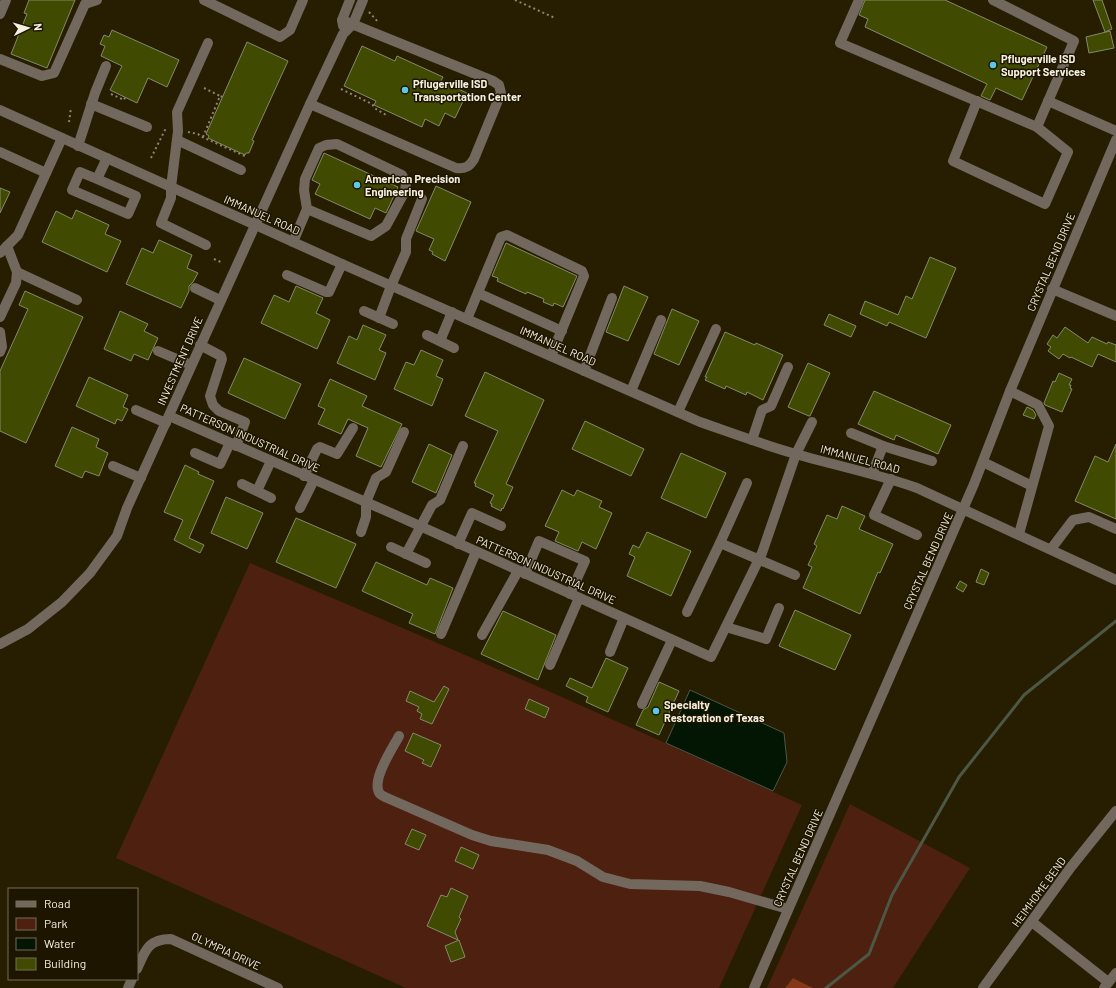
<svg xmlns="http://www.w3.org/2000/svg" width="1116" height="988" font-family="Barlow,sans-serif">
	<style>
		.green { fill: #4d200f }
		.forest { fill: #843818 }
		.water { fill: #031503; stroke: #4c5745 }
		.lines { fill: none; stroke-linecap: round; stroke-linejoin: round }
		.stream { stroke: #4c5745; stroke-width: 3 }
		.building { fill: #404a00; stroke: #838a6b }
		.path { stroke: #8d8670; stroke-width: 2; stroke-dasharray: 2 3; stroke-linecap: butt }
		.minor { stroke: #73685e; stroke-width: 10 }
		.poi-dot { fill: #5cc7e8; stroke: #1e1500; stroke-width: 1.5 }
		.labels { text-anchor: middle; stroke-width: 3; stroke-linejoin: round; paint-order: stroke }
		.poi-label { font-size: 11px; font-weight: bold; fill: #f5f0df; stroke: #1e1500; text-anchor: start }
		.street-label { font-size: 11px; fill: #f5f0df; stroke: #1e1500 }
	</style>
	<rect width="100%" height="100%" fill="#271e02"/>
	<g class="green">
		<path d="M250,563c185,78 369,158 552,242l-83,183h-313l-290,-130z"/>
		<path d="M850,804l120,64 -77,120h-80l-20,-10 -8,10h-18z"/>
	</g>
	<path class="forest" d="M793,978l20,10h-28z"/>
	<path class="water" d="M690,690l94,43 3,29 -14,29 -107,-48z"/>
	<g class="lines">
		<path class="stream" d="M826,988l43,-34 23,-59 67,-118 65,-82 92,-74"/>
	</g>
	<g class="building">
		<path d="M29,0h46l-28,68 -36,-14 16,-40 -3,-1z"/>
		<path d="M865,0h80l102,47 -25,53 -26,-12 -6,12 -9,-4 6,-12 -122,-57 3,-8 -9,-4z"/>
		<path d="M1093,0h9l10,29 -7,3z"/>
		<path d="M112,30l67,30 -12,27 -19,-9 -11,25 -27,-13 12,-24 -21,-10 4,-10 -5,-2 4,-9 5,2z"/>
		<path d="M1110,31l4,17 -25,5 -3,-16z"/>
		<path d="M247,42l41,19 -36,79 2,1 -5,12h-3l-1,2 -37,-17 1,-2 -3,-2z"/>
		<path d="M362,46l33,15 2,-5 46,21 -2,4 26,12 -12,25 -10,-5 -6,13 -14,-7 -3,8 -48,-22 2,-4 -32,-15z"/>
		<path d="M324,153l74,34 -12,26 -11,-5 -5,11 -55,-25 5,-10 -8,-4z"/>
		<path d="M436,186l35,16 -26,59 -13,-7 1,-2 -4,-2 5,-11 -18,-8z"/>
		<path d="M0,188l10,4 -10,21z"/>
		<path d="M76,210l33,15 -4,9 16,7 -14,31 -65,-30 14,-31 16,8z"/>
		<path d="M159,240l33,15 -5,13 11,5 -5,9 -4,4v5l-8,17 -55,-24 16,-36 11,5z"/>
		<path d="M506,243l71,33 -14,31 -9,-4 -1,3 -10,-4 1,-3 -17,-7 -1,2 -9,-4 -20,-9 1,-3 -6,-2z"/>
		<path d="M930,257l26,11 -30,70 -37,-16 -2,4 -27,-12 5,-13 33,14 8,-19 6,3z"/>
		<path d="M296,286l27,12 -7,15 14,7 -13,29 -56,-26 13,-28 15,7z"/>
		<path d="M624,286l24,11 -20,44 -22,-9z"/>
		<path d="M25,291l58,26 -57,126 -26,-12v-60l28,-62 -9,-4z"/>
		<path d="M672,309l27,12 -20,44 -25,-11z"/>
		<path d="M120,311l28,13 -4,7 14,7 -10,22 -14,-6 -3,7 -27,-12z"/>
		<path d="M829,314l27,12 -5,11 -27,-12z"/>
		<path d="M363,325l23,10 -7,15 7,3 -11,27 -38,-17 12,-27 8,4z"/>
		<path d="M1065,327l23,16 4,-6 15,7 1,-2 8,3v17l-18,-8 -6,13 -21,-10 -1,1 -7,-4 -4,5 -11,-8 3,-4 -4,-3 6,-9 4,3z"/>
		<path d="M725,332l30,13 1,-2 27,12 -20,45 -16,-8 -1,3 -20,-9 -1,3 -20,-9 2,-3h-2z"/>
		<path d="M421,350l22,10 -7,16 7,3 -11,27 -38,-17 12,-27 8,3z"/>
		<path d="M244,358l57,26 -16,35 -57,-26z"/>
		<path d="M808,363l22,10 -20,43h-1l-21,-9z"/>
		<path d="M485,372l59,28 -38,84 7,3 -10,22 -1,-1 -1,3 -10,-5 1,-2 -2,-1 4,-8 -19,-9 1,-3h-2l24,-52 -33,-15z"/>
		<path d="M1059,373l13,6 -3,6h2l-1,3 2,1 -10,23 -17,-7 -1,-2 9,-22 2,1z"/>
		<path d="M89,377l39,18 -5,12 5,2 -6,12 -5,-2 -2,5 -39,-18z"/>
		<path d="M330,379l37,17 -5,10 40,18 -21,43 -25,-11 12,-28 -20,-9 -7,15 -23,-10 7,-15 -7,-3z"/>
		<path d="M874,391l77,34 -13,29 -42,-19 -2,5 -36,-16z"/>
		<path d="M1027,407l6,3 3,5 -2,4 -11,-4z"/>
		<path d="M585,421l59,28 -13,27 -59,-27z"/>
		<path d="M72,427l27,12 -3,8 12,6 -9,23 -14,-5 -3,7 -27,-12z"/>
		<path d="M429,444l23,11 -16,38 -24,-11z"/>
		<path d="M1116,444v75l-41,-18 20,-45 13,6z"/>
		<path d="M681,453l45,20 -20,45 -45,-20z"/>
		<path d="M185,465l14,7 -1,2 16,7 -25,57 15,7 -4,8 -26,-13 9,-20 -19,-8z"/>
		<path d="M562,490l12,6 3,-6 25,11 -3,6 13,6 -16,36 -14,-7 -4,9 -23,-10 4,-9 -14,-6z"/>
		<path d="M226,497l37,16 -16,36 -36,-16z"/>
		<path d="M842,506l23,10 -6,13 34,15 -13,29 -2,-1 -18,42 -57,-26 9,-21 -4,-2 9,-19 -3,-2 13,-29 10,4z"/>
		<path d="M296,518l60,26 -20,44 -60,-26z"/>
		<path d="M647,532l44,19 -20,45 -44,-20 8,-19 -6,-3 4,-9 6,3z"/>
		<path d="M376,562l51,23 3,-7 23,10 -18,46 -26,-11 4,-9 -51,-23z"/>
		<path d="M981,569l8,4 -5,12 -8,-3z"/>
		<path d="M960,581l7,4 -4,7 -7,-4z"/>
		<path d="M795,610l56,25 -16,35 -56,-24z"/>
		<path d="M503,611l53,24 -18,45 -57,-26z"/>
		<path d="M606,658l22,10 -20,44 -22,-10 2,-5 -22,-11 4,-8 22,10z"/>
		<path d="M659,682l20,9 -20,44 -23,-10 7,-15 5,-3z"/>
		<path d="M444,686l5,3 -17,35 -12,-5 2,-5 -5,-3 2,-4 -13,-6 4,-10 24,11z"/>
		<path d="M529,699l20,9 -4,10 -20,-9z"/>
		<path d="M413,733l28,12 -10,22 -9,-4 2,-3 -19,-9z"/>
		<path d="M412,829l14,6 -7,15 -14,-6z"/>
		<path d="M461,847l18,8 -6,14 -18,-8z"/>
		<path d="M451,888l17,8 -9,21 2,2 -6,13 3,8 -31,-14 14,-31 6,2z"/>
		<path d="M459,940l6,17 -14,5 -6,-16z"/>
	</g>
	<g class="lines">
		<g class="path">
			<path d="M515,0l40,18"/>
			<path d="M369,12l10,11"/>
			<path d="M204,88l16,8"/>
			<path d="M341,89l31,15 4,5 10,6"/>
			<path d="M111,94l13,6 1,-3"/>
			<path d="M69,122l2,-14"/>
			<path d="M188,132l10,2 2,2 47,21"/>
			<path d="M203,137l17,-41 3,1"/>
			<path d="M151,158l14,-28 3,1"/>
			<path d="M214,259l9,4"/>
		</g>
		<g class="minor">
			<path d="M204,0l76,37 10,-7 13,-30"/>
			<path d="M859,0l-19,43 197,84 37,-86 -81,-41"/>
			<path d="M0,14l6,-14"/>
			<path d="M343,26l-1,-6 8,-20"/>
			<path d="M0,59l42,17 12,-3 31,-69 12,-4"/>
			<path d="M977,101l-24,60 92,43 23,-52 -31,-25"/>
			<path d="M1048,101l68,30"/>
			<path d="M91,104l56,23"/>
			<path d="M310,104l146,64c9,1 13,-1 18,-9l27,-66 -2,-8 -6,-4 -151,-61"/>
			<path d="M0,110l342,154 358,158c32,11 64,23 96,32 41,12 82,20 121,34l199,92"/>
			<path d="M177,140l64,30"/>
			<path d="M78,146l17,-53 11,-27"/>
			<path d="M0,152l46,21"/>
			<path d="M97,179l-17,-7 -8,18 56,24 8,-18 -39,-17 10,-21"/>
			<path d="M293,242l14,-33 -3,-19 1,-11 14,-31 7,-3 11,-1 65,31 4,8 -1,8 -19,35 -15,10 -64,-27"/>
			<path d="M206,245l-45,-22 10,-25v-11l7,-56 -1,-19 31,-69"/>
			<path d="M7,246l10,26 60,28"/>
			<path d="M0,253l18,-18 44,-97"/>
			<path d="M287,275l39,17h3l13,-28"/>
			<path d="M195,288l25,12"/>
			<path d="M1052,289l64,27"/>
			<path d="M478,293l84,38"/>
			<path d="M364,311l29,13"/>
			<path d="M0,317l16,-34 1,-11"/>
			<path d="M379,318l12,-32 15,-34v-13l16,-40"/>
			<path d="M467,319l34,-82 6,-2 75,36 2,5 -33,80"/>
			<path d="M0,332l2,15 -2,5"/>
			<path d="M427,335l27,13"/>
			<path d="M440,341l12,-29"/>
			<path d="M200,345l21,11 1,3 -12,37 3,9 6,6 26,11 -9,24"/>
			<path d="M158,351l33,14"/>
			<path d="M584,371l28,-73"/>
			<path d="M631,391l30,-71"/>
			<path d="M1010,391l28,14 11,21 -30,108"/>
			<path d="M136,410l30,13"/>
			<path d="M678,412l38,-83"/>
			<path d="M169,416l222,97 320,144 51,-104 34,-99 16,-32"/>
			<path d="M851,433l32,13"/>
			<path d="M752,440l10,-30 9,-4 17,-39"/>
			<path d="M195,453l25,11 10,-21"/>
			<path d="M983,462l49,24"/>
			<path d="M113,466l28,12"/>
			<path d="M872,474l11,-28 49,15"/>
			<path d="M304,476l13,-27 3,-2 17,7 16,-26"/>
			<path d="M891,479l-17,36 43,20"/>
			<path d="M747,483l-27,60 75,32"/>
			<path d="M242,484l29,14"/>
			<path d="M257,491l14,-30"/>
			<path d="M300,508l14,-28"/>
			<path d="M361,532l5,-15v-15l10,-24 10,-6 18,-40"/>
			<path d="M458,544l14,-31 29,13"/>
			<path d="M391,547l35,16"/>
			<path d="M1051,549l22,-29 16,-3 27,12"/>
			<path d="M406,554l26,-49 8,-5 23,-54"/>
			<path d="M525,574l14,-33 46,20 -15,33"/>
			<path d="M687,612l33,-69"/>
			<path d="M726,627l40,12 13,-31"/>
			<path d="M441,634l35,-82"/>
			<path d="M482,635l36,-64"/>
			<path d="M0,644l28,-15 34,-27 28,-29 27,-37 10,-28 183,-404 33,-70 10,-10 10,-24"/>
			<path d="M610,652l14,-34"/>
			<path d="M550,665l29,-67"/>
			<path d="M642,704l30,-64"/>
			<path d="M399,736c-6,12 -29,45 -19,58 1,1 3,2 5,3l87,38 19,6 57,9 29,11 26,16 27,7 70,2 29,6 59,17"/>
			<path d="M1032,922l76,60"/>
			<path d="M137,969c8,-18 11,-30 34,-30l107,49"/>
			<path d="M128,988l4,-9"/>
			<path d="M754,988l220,-504 36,-93 106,-251"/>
			<path d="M983,988l88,-121 45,-56"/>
			<path d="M1104,988l12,-15"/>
		</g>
	</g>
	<g class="poi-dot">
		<circle cx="993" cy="65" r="4"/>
		<circle cx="405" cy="90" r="4"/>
		<circle cx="357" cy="185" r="4"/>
		<circle cx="656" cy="711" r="4"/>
	</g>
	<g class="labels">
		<g class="poi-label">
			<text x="1001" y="63">Pflugerville ISD<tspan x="1001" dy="13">Support Services</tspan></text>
			<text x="413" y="88">Pflugerville ISD<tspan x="413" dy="13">Transportation Center</tspan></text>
			<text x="365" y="183">American Precision<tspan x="365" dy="13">Engineering</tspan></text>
			<text x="664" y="709">Specialty<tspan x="664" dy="13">Restoration of Texas</tspan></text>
		</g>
		<g class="street-label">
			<text transform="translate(262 215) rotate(24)" y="4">IMMANUEL ROAD</text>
			<text transform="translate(1051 262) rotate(-67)" y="4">CRYSTAL BEND DRIVE</text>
			<text transform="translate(558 346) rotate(24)" y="4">IMMANUEL ROAD</text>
			<text transform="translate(180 361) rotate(-66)" y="4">INVESTMENT DRIVE</text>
			<text transform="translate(250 438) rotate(24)" y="4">PATTERSON INDUSTRIAL DRIVE</text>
			<text transform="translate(860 459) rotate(15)" y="4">IMMANUEL ROAD</text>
			<text transform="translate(928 561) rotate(-66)" y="4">CRYSTAL BEND DRIVE</text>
			<text transform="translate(546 570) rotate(24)" y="4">PATTERSON INDUSTRIAL DRIVE</text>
			<text transform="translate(798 858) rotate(-66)" y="4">CRYSTAL BEND DRIVE</text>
			<text transform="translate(1039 892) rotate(-54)" y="4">HEIMHOME BEND</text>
			<text transform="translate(226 951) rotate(25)" y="4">OLYMPIA DRIVE</text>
		</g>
	</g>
	<rect x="8" y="888" width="130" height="92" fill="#1e1500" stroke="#746d59"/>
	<rect x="16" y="901" width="20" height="6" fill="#73685e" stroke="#746d59"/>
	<text x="44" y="908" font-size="12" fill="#f5f0df">Road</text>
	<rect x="16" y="918" width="20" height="12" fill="#4d200f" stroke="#746d59"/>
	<text x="44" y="928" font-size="12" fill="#f5f0df">Park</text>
	<rect x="16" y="938" width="20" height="12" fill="#031503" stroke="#746d59"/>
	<text x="44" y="948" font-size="12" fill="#f5f0df">Water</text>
	<rect x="16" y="958" width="20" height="12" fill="#404a00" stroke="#746d59"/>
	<text x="44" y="968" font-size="12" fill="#f5f0df">Building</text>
	<g transform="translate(28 28) rotate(85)" stroke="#1e1500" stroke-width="3" paint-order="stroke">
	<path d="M0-3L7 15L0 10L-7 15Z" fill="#f5f0df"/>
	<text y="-6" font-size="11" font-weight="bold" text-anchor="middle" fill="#f5f0df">N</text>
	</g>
</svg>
